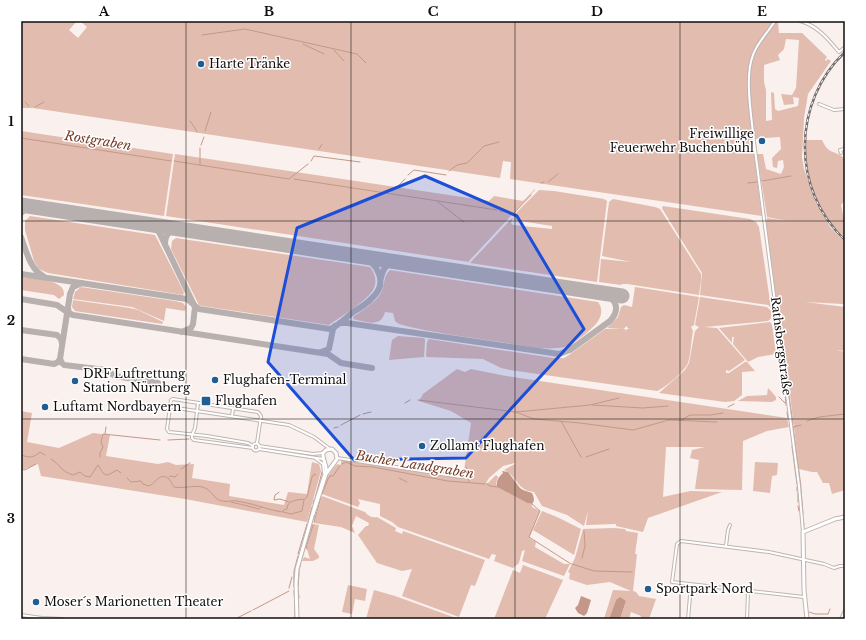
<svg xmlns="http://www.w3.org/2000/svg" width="866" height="640" font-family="'Libre Baskerville',serif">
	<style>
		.green { fill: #e1bcaf; fill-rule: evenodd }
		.water { fill: #c49889 }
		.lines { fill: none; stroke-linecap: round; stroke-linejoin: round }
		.stream { stroke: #c49889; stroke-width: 1 }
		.taxiway { stroke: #b8b0ae; stroke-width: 6 }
		.runway { stroke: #b8b0ae; stroke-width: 15 }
		.street-casing { stroke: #beb4b1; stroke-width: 4 }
		.secondary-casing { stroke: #beb4b1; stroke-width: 5 }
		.street { stroke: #fff; stroke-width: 2 }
		.secondary { stroke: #fff; stroke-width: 3 }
		.rail-casing { stroke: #76706e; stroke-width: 2.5 }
		.rail { stroke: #fff; stroke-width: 1; stroke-dasharray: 3; stroke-linecap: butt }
		.marked { fill: #1d4ed8; fill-opacity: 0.2; stroke: #1d4ed8; stroke-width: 3; stroke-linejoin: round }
		.grid { fill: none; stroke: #110e0d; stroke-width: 1; stroke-opacity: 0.55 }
		.poi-dot { fill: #205d94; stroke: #fff; stroke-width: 1.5 }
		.labels { text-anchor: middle; stroke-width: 3; stroke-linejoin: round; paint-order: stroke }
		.poi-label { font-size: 12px; fill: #110e0d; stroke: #fff; text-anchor: start }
		.street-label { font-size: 12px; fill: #110e0d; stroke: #fff }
		.water-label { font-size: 13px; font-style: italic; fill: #763c28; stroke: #fff }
		.neatline { fill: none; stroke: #110e0d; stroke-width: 1.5 }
		.grid-label { font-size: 13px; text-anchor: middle; font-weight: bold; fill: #110e0d }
	</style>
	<rect width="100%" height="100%" fill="#faf0ed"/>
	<g class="green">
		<path d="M21,21h56l-8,9 9,8 9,-11 -7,-6h698l1,12h23l25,24 -2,3 1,1 2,-2 3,2 -23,33 -4,24 -2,39 2,12 12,34 14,24 15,15v60l-2,2 -38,-2 40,5v44l-9,-1 9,2v138l-13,4 -3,-11h-6l-6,-11h-5l-13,-3 -18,-149 -4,-21h-1l-10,-76 1,-5 20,3 -20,-4 -10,-63h6l3,15 15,5 3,-7 -1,-7 -5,1 -1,7 -4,-1 -1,-9 9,-9 -1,-12 -28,2 10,77 -252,-37 1,-17 -8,-1 -3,17 -467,-70h-12zM786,39l13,1 -3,48 -4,7 -11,-1 3,11 10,-1 -1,-7 6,1 -1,8 -20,5 -3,-2 -1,-16 -3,-1 1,28 -6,1v-31l-2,-8v-17l16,-5 -2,-5 6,-6z"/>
		<path d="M21,131l152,23 -9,62 -143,-21z"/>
		<path d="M806,140h16c7,16 13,9 23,19v41l-4,5 4,19v13c-6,-5 -13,-11 -17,-17 -16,-23 -24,-53 -22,-80z"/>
		<path d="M175,154l314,47 5,-5 29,5 12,-12v1l-66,71v1l-303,-46z"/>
		<path d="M539,190l15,1 50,8 3,2 -10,81 -127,-19 43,-46 -2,6 2,2 39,4v-3l-38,-6v-5z"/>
		<path d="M613,199l42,8 5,2 41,65v6l-2,15 -72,-11h-5l-1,1 -22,-3 2,-23 30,3 -29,-6 7,-54z"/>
		<path d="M663,206l87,13 6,3 3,5 12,81 -3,-3 -68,-10 2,-22 -39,-63 -1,-2z"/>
		<path d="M30,216l125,19 29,57 -1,3 -135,-22 -9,-4 -5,-8 -9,-31v-9z"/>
		<path d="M176,238l194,29c5,6 7,14 4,21 -5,12 -34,29 -45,37l-127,-19 -3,-1 -28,-56 1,-8z"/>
		<path d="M390,270l208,32c6,8 3,17 -4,24 -8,8 -24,22 -36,22 -18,2 -39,-3 -57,-6 -35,-5 -69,-9 -102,-18l-4,-3 -2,-8 -8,-1c-4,16 -19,10 -32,7l1,-3c9,-6 21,-13 27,-23 4,-8 2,-17 9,-23z"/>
		<path d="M21,277c12,2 45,2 43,18l-5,4 -5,-4 -33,-5z"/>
		<path d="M81,287l94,14 8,2 3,4 -1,4 -19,-3 -2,13 -32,-14 -59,-8 2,-7z"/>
		<path d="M635,287l64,10 -5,28 -3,2 2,4c-2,10 -2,22 -5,32 -4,9 -22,24 -31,28l-147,-21 -9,-2 -18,-9 -56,-2 -1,-1 1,-14 2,-3 124,19h11l5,-3 36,-26 18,-1 2,1 1,2 1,-2h2l-3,-3 -1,2h-18l11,-11 3,-10 3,-2 8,2z"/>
		<path d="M700,297l67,10 4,4v7l-3,3 -64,6 13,1 28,32 -17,12 1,-1 -3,-1v3h3l16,-11h2l8,9 -13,1v23l-8,6 -9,1 -66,-9 26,-23 4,-7 6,-32 4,-4 -4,-2z"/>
		<path d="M73,300l57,8 8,2 23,11 2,1 -1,2 -87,-13 -3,-4z"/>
		<path d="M770,322l2,3 4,29 -18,3 -10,5 -15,-18 1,-7h-2v6l-13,-15z"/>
		<path d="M398,336l26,2 1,2 -1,17 -35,3 3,-20z"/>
		<path d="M457,369l8,3 6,-3 35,7 281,42 2,9 -22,4 -24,10 -1,49 -47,-1 4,-29 -9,-2 2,-8 13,-3h-39l-3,50 27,-6 32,1 -74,26 -5,14 -27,-6v-2l-30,1 2,-14 -4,15 -17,-11 -22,-8 -3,-1 -8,-14c-18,-2 -16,-16 -30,-22l11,-6v-1l-12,3 -14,12 -3,5h2l8,-8 2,2 -2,6 1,4 30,16 5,1v3l8,4 -11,27 7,4 -1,5 29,17h6l-6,12 -42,-15 3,-11 -3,1 -3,12 -6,5 -19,-7 2,-6 -4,-1 -3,5 -91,-32 -6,-5 -12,-6v-12l-22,-5 2,4 -2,4 -36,-13 5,-17 9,-12 2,-1 3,1v-5l122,18 8,-55 -20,-12 -32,-10 4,-7z"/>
		<path d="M768,388l3,3 5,6v3l-4,2 -34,-1 9,-5 20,-1z"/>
		<path d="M21,411l11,2 -5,29 32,6 34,-15 17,2 -4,21 52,8 10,-2 8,3 18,-1 -2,14 38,6 -1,12 55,9 4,-13 19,2 5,-32 7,2 2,7 -14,51 -122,-23 -144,-23 -3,-12 -13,5h-4z"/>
		<path d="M755,462l23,1 -1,12 -5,1 -2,17 -17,-2z"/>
		<path d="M322,496l43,16c3,4 7,6 12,5l19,11 -1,3 7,3 1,-3 82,29 -10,26 -4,-1 -12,32 -57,-21 10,-27 -10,2 -25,-8 -19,-28 8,-9h2l1,-3 -13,-7 -4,10 3,7 -14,-6 -27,-4z"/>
		<path d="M542,511l15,6 24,12 -7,26 -41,-25z"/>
		<path d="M313,524l6,1 -5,24 5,7v2l-6,3h-11l2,-4 6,2 -3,-10 -1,1z"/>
		<path d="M614,528l11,1 1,2 12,2 -3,21h2l-4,37 3,1 3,4 17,3 -7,20h-9l1,-3 -10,-4 -2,7h-9l6,-18 -10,-1 -7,19h-5l9,-29 18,1 -21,-9 -23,3 -18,-6 1,-6 -2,-1 7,-14 8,-29z"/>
		<path d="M523,565l40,15 -18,39h-51l19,-49 7,3z"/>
		<path d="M348,585l19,4 -2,12 -10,-2 -3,15 -10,-2z"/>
		<path d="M374,590l21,6 64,23h-93z"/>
	</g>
	<g class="water">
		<path d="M502,471l6,1 12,16 3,2 9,3c2,4 3,8 0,11l-5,-1 -30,-16c-1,-7 2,-10 6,-14z"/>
		<path d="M581,596l10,4 -4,13 -3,3 -6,-3 -3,-5 3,-3z"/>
		<path d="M620,597l6,4 -6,18h-11l7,-19z"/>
	</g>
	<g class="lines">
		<g class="stream">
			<path d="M202,35l43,-6 112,25 9,9"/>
			<path d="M303,44l21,10"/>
			<path d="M334,50l10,11"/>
			<path d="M21,98l1,1"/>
			<path d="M25,102l4,4"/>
			<path d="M35,107l9,-5"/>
			<path d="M190,121l5,7 2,4"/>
			<path d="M205,131l6,-19"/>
			<path d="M21,138l150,23"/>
			<path d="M201,145l3,-8"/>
			<path d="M319,149l3,-5"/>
			<path d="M174,161l115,18 19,-15"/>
			<path d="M311,161l3,-5 46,6"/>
			<path d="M200,165v-17"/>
			<path d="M449,171l8,-6 10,-2 17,-17 15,-4"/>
			<path d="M408,175l6,-5 32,5"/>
			<path d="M294,179l203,31"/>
			<path d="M762,181l29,-5"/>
			<path d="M548,182l10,-8"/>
			<path d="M541,183l3,-1"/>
			<path d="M748,183l9,-1"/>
			<path d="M393,191l12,-12"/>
			<path d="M438,202l26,20"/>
			<path d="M500,211l14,2 17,-18"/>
			<path d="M776,299l3,20"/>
			<path d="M779,322l6,44"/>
			<path d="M785,368l8,56"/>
			<path d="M784,384l2,21"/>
			<path d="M779,397l6,6"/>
			<path d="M418,400l98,12 74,-7 29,-7"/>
			<path d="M405,403l5,-3"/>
			<path d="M592,405l51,3 25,-2"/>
			<path d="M728,407l6,-3"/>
			<path d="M516,412l18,7 46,4 53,7 36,-10 48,2"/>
			<path d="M787,412l1,7"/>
			<path d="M363,414l8,-2"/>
			<path d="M561,421l20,36"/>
			<path d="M680,421l10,-6h21l12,-2"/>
			<path d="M807,421l12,-4 26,-3"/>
			<path d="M341,425l19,-10"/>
			<path d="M801,425l-8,2 8,60"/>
			<path d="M334,428l4,-1"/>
			<path d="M105,434l1,-7"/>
			<path d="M168,440l21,-1"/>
			<path d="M792,446l5,38"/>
			<path d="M21,455c9,3 12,3 19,-3l5,3"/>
			<path d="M100,457v-4l3,-6 -2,-5 2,-8 57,6"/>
			<path d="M586,457l23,-8"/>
			<path d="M51,459c10,6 9,12 22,16l7,-3 5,4 5,1 8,-12c4,5 3,9 10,10l9,-5 4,3"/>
			<path d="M342,464l4,-2 9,4 18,1 75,14 37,3"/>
			<path d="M466,467l2,6 1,9"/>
			<path d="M21,469l4,1 11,-6"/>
			<path d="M181,469l9,-6"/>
			<path d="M330,476h3l7,-10"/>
			<path d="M169,477l1,-1 5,1 3,-3"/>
			<path d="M127,478l4,4 10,-1 2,3 6,2c6,-2 11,-15 20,-7 2,2 3,5 5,8 10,2 23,-3 31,1 6,2 8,9 14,12 6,3 12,0 18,1 16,2 30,9 45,11l2,-2 3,-1c0,-9 10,-9 18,-10l2,-2 5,-20 2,-3 2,1"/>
			<path d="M399,478l8,4"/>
			<path d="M487,484l3,2 7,1"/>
			<path d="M797,487v4"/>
			<path d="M801,489l2,25"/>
			<path d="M279,492l-1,1 -3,2 -1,5 6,-1 9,3"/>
			<path d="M798,493v9"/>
			<path d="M322,494l6,-15 2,-3"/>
			<path d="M315,499l7,-27"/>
			<path d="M231,502l17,4"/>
			<path d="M313,504l1,-4"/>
			<path d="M532,504l8,7 -11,26 42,27"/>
			<path d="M248,506l11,3 2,-2"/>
			<path d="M798,506l1,5"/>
			<path d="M283,512l8,2 11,-3 2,-11"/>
			<path d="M314,518l1,-5"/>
			<path d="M803,519l1,6"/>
			<path d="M308,522l4,-15"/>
			<path d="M312,522l1,-3"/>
			<path d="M314,522l7,-25"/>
			<path d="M307,549l-1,-1 7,-23"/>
			<path d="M298,554l9,-30"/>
			<path d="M302,558l10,-34"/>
			<path d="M582,558l3,-12 -1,-15"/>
			<path d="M572,564l22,7 38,1"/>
			<path d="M300,567l1,-7"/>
			<path d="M299,573v-5"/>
			<path d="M294,586v-15l4,-15"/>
			<path d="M298,587l1,-13"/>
			<path d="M289,588l3,-11"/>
			<path d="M298,589l1,9"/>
			<path d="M294,591l1,13"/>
			<path d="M295,605v14"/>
			<path d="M253,610l36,-19"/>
			<path d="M809,612l6,2h13l2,-5"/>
			<path d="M235,619l16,-8"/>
		</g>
		<g class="taxiway">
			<path d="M21,213l6,-5 7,-1"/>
			<path d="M150,224l9,8 36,75 -2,17 -2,4 -9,4"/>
			<path d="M21,237c5,13 9,32 22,39"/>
			<path d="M165,244c0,-9 4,-13 12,-15"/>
			<path d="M21,274l166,25 12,10 131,20c8,-3 16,-11 23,-17 7,-4 15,-9 20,-15 15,-14 5,-33 -11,-41"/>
			<path d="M381,278c2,-11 7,-16 19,-16"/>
			<path d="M21,299l36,6 13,9"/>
			<path d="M68,308l1,5 4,2 255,39 13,9 31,5"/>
			<path d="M340,323h7l212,31 11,-4 40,-29c13,-14 3,-26 -12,-29"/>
			<path d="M21,330l36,5 4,4 1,4"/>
			<path d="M321,352l8,-3 4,-20 2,-3"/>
			<path d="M21,359l33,5 4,-2 2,-3 10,-65 3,-7 9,-4"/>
			<path d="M60,359l2,4 2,2 42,5 9,6 43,7"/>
		</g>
		<path class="runway" d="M21,205l601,91"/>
		<defs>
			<g id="street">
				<path d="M775,21c-7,11 -18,22 -22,34 -9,22 -1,64 1,87l45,344 4,46"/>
				<path d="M800,21c18,5 28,18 39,31l6,-5"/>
				<path d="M819,104l15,6 11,-1"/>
				<path d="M841,153l-1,-3 5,-1"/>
				<path d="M170,407l119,18 25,12 16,12"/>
				<path d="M232,416l1,-7"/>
				<path d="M192,435v3l2,2 59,8"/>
				<path d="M192,435l3,-7 3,-25"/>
				<circle cx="256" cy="447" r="3.5"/>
				<path d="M253,446l-5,-3 -41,-7 -38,-4 -2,-3 4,-29 2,-1 85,13 3,4 -4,27"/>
				<path d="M259,446l54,8 10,-1"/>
				<path d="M259,449l64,10"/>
				<path d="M315,458l8,6 1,9"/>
				<path d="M337,458l124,19"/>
				<path d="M726,546l2,-16 2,-5"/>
				<path d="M804,597l-132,-15 5,-38 4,-3 88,11 55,12 10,4 6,-2h5"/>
				<path d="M21,615l21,3 20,1"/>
				<path d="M688,619l3,-34"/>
				<path d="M747,619l1,-28"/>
				<path d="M841,619l4,-8"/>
			</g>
			<g id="secondary">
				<path d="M297,619l-1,-35 1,-15 19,-67 10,-31c1,-7 -4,-11 -3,-18l3,-3 6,-1 4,4 1,6 -11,15 -13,40"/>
				<path d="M807,619l-3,-29 -1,-58 32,-13 10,-2"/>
			</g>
		</defs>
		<use href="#street" class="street-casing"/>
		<use href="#secondary" class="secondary-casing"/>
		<use href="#street" class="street"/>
		<use href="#secondary" class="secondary"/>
		<defs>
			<path id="rail" d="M845,52c-53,50 -54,138 0,188"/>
		</defs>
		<use href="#rail" class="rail-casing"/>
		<use href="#rail" class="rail"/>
	</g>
	<path class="marked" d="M425,176l92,40 67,113 -118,129 -112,2 -86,-98 29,-134z"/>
	<path class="grid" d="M186,21v598M351,21v598M515,21v598M680,21v598M21,221h824M21,419h824"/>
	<g class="poi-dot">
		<circle cx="201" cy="64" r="4"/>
		<circle cx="762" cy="141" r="4"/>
		<circle cx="215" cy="380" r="4"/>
		<circle cx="75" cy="381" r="4"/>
		<rect x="201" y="396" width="10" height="10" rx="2"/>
		<circle cx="45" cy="407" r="4"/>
		<circle cx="422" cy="446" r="4"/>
		<circle cx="648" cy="589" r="4"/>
		<circle cx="36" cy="602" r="4"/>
	</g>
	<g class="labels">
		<g class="poi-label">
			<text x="209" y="68">Harte Tränke</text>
			<text x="754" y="138" text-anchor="end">Freiwillige<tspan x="754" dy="14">Feuerwehr Buchenbühl</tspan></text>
			<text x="83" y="378">DRF Luftrettung<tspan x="83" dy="14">Station Nürnberg</tspan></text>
			<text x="223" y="384">Flughafen-Terminal</text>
			<text x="215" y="405">Flughafen</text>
			<text x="53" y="411">Luftamt Nordbayern</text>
			<text x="430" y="450">Zollamt Flughafen</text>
			<text x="656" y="593">Sportpark Nord</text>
			<text x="44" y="606">Moser´s Marionetten Theater</text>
		</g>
		<g class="street-label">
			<text transform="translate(781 346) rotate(83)" y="4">Rathsbergstraße</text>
		</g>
		<g class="water-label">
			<text transform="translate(98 140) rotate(9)" y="5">Rostgraben</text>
			<text transform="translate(415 464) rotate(9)" y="5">Bucher Landgraben</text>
		</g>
	</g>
	<rect width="866" height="640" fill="none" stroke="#ffffff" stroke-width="44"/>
	<rect x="22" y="22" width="822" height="596" class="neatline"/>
	<g class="grid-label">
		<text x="104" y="16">A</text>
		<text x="269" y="16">B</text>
		<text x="433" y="16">C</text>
		<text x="597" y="16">D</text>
		<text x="762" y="16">E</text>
		<text x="11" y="126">1</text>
		<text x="11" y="325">2</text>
		<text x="11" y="523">3</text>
	</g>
</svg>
